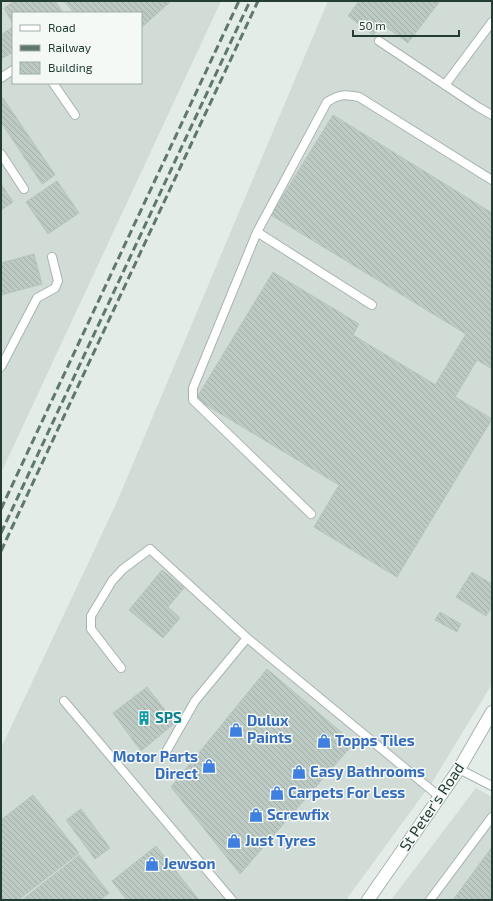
<svg xmlns="http://www.w3.org/2000/svg" width="493" height="901" font-family="'Exo 2',sans-serif">
	<style>
		.built { fill: #d2dcd7; fill-rule: evenodd }
		.building { fill: url(#building-back-hatch); stroke: #b7c5be }
		.lines { fill: none; stroke-linecap: round; stroke-linejoin: round }
		.service-casing { stroke: #a7b4ae; stroke-width: 10 }
		.tertiary-casing { stroke: #a7b4ae; stroke-width: 14 }
		.service { stroke: #fff; stroke-width: 8 }
		.tertiary { stroke: #fff; stroke-width: 12 }
		.rail { stroke: #5f786f; stroke-width: 3; stroke-dasharray: 8 4; stroke-linecap: butt }
		.labels { text-anchor: middle; stroke-width: 3; stroke-linejoin: round; paint-order: stroke }
		.culture-label { font-size: 15px; font-weight: bold; fill: #0d838f; stroke: #f4f9f6; text-anchor: start }
		.shop-label { font-size: 15px; font-weight: bold; fill: #366cbe; stroke: #f4f9f6; text-anchor: start }
		.street-label { font-size: 15px; fill: #243d34; stroke: #f4f9f6 }
	</style>
	<defs>
		<pattern id="building-back-hatch" width="6" height="6" patternUnits="userSpaceOnUse"><rect width="6" height="6" fill="#bccac3"/><path d="M-1 5l2 2M0 0l6 6M5-1l2 2" fill="none" stroke="#a1aea8"/></pattern>
	</defs>
	<rect width="100%" height="100%" fill="#e4ece8"/>
	<g class="built">
		<path d="M1,1h220l-220,472zM13,13h128v70h-128z"/>
		<path d="M328,1h164v683l-59,97 -87,119h-345v-152l115,-244z"/>
		<path d="M476,788l16,9v103h-101z"/>
	</g>
	<g class="building">
		<path d="M15,1h33l1,1 6,-1 8,12h-50v11l-9,-16z"/>
		<path d="M64,1h107l-30,27v-15h-67z"/>
		<path d="M359,1h81l-32,42 -26,-19 -9,11 -25,-19z"/>
		<path d="M13,27v25l-12,7v-24z"/>
		<path d="M3,98l52,77 -13,9 -41,-62v-22z"/>
		<path d="M333,115l159,98v156l-15,-9 -22,37 -20,-12 31,-51 -195,-119z"/>
		<path d="M57,181l22,32 -31,21 -22,-32z"/>
		<path d="M1,184l12,18 -12,8z"/>
		<path d="M34,254l8,30 -41,11v-32z"/>
		<path d="M273,272l86,52 -6,11 139,84 -95,158 -83,-50 25,-42 -143,-86z"/>
		<path d="M162,570l22,18 -16,19 12,11 -17,20 -34,-28z"/>
		<path d="M472,572l20,12v22l-6,10 -30,-19z"/>
		<path d="M440,612l21,12 -4,8 -22,-12z"/>
		<path d="M267,669l87,74 -114,131 -69,-87z"/>
		<path d="M147,687l28,36 -34,28 -28,-38z"/>
		<path d="M33,795l46,58 -61,47h-17v-80z"/>
		<path d="M81,809l29,39 -15,11 -29,-39z"/>
		<path d="M156,846l43,54h-72l-15,-19z"/>
		<path d="M492,847v53h-39z"/>
		<path d="M79,855l30,38 -9,7h-78z"/>
	</g>
	<g class="lines">
		<defs>
			<g id="service">
				<path d="M379,41l99,66 14,8"/>
				<path d="M1,78l12,-8"/>
				<path d="M53,83l22,32"/>
				<path d="M445,85l47,-63"/>
				<path d="M1,154l23,35"/>
				<path d="M257,232l-64,156v12l118,114"/>
				<path d="M372,305l-115,-73 70,-130c13,-8 17,-8 32,-5l133,83"/>
				<path d="M1,367l36,-69 18,-10 3,-7 -6,-24"/>
				<path d="M121,668l-30,-39v-13l21,-35 11,-12 27,-20 97,89 193,159"/>
				<path d="M64,701l168,199"/>
				<path d="M167,750l28,-49 52,-63"/>
				<path d="M459,769l33,17"/>
				<path d="M430,900l62,-83"/>
			</g>
			<path id="tertiary" d="M368,900l91,-131 33,-57"/>
		</defs>
		<use href="#service" class="service-casing"/>
		<use href="#tertiary" class="tertiary-casing"/>
		<use href="#service" class="service"/>
		<use href="#tertiary" class="tertiary"/>
		<g class="rail">
			<path d="M1,509l238,-508"/>
			<path d="M1,533l249,-532"/>
			<path d="M1,551l257,-550"/>
		</g>
	</g>
	<defs>
		<symbol id="building-bare" viewBox="-9 -9 18 18"><path d="M-4-6H4V6H1V3H-1V6H-4ZM-2.5-4.3h1.7v1.8h-1.7ZM.8-4.3h1.7v1.8H.8ZM-2.5-1h1.7V.8h-1.7ZM.8-1h1.7V.8H.8Z" fill="#0f9aa8" stroke="#f4f9f6" stroke-width="2.5" paint-order="stroke"/></symbol>
		<symbol id="shop-bare" viewBox="-9 -9 18 18"><path d="M-5-2.5h2.3a2.7 3.5 0 0 1 5.4 0H5L5.5 6h-11ZM-1.5-2.5h3a1.5 2.3 0 0 0-3 0Z" fill="#3f7fe0" stroke="#f4f9f6" stroke-width="2.5" paint-order="stroke"/></symbol>
	</defs>
	<g fill-rule="evenodd">
		<use href="#building-bare" x="134" y="708" width="20" height="20"/>
		<use href="#shop-bare" x="226" y="720" width="20" height="20"/>
		<use href="#shop-bare" x="314" y="731" width="20" height="20"/>
		<use href="#shop-bare" x="199" y="756" width="20" height="20"/>
		<use href="#shop-bare" x="289" y="762" width="20" height="20"/>
		<use href="#shop-bare" x="267" y="783" width="20" height="20"/>
		<use href="#shop-bare" x="246" y="805" width="20" height="20"/>
		<use href="#shop-bare" x="224" y="831" width="20" height="20"/>
		<use href="#shop-bare" x="142" y="854" width="20" height="20"/>
	</g>
	<g class="labels">
		<g class="culture-label">
			<text x="155" y="723">SPS</text>
		</g>
		<g class="shop-label">
			<text x="247" y="726">Dulux<tspan x="247" dy="17">Paints</tspan></text>
			<text x="335" y="746">Topps Tiles</text>
			<text x="198" y="762" text-anchor="end">Motor Parts<tspan x="198" dy="17">Direct</tspan></text>
			<text x="310" y="777">Easy Bathrooms</text>
			<text x="288" y="798">Carpets For Less</text>
			<text x="267" y="820">Screwfix</text>
			<text x="245" y="846">Just Tyres</text>
			<text x="163" y="869">Jewson</text>
		</g>
		<g class="street-label">
			<text transform="translate(432 807) rotate(-56)" y="5">St Peter's Road</text>
		</g>
	</g>
	<rect width="493" height="901" fill="none" stroke="#243d34" stroke-width="4"/>
	<rect x="12" y="12" width="130" height="72" fill="#f4f9f6" stroke="#a1aea8"/>
	<rect x="20" y="25" width="20" height="6" fill="#ffffff" stroke="#a1aea8"/>
	<text x="48" y="32" font-size="12" fill="#243d34">Road</text>
	<rect x="20" y="45" width="20" height="6" fill="#5f786f" stroke="#a1aea8"/>
	<text x="48" y="52" font-size="12" fill="#243d34">Railway</text>
	<rect x="20" y="62" width="20" height="12" fill="url(#building-back-hatch)" stroke="#a1aea8"/>
	<text x="48" y="72" font-size="12" fill="#243d34">Building</text>
	<path d="M353 30v6h106v-6" fill="none" stroke="#243d34" stroke-width="2"/>
	<text x="359" y="30" font-size="12" fill="#243d34" stroke="#f4f9f6" stroke-width="3" paint-order="stroke">50 m</text>
</svg>
